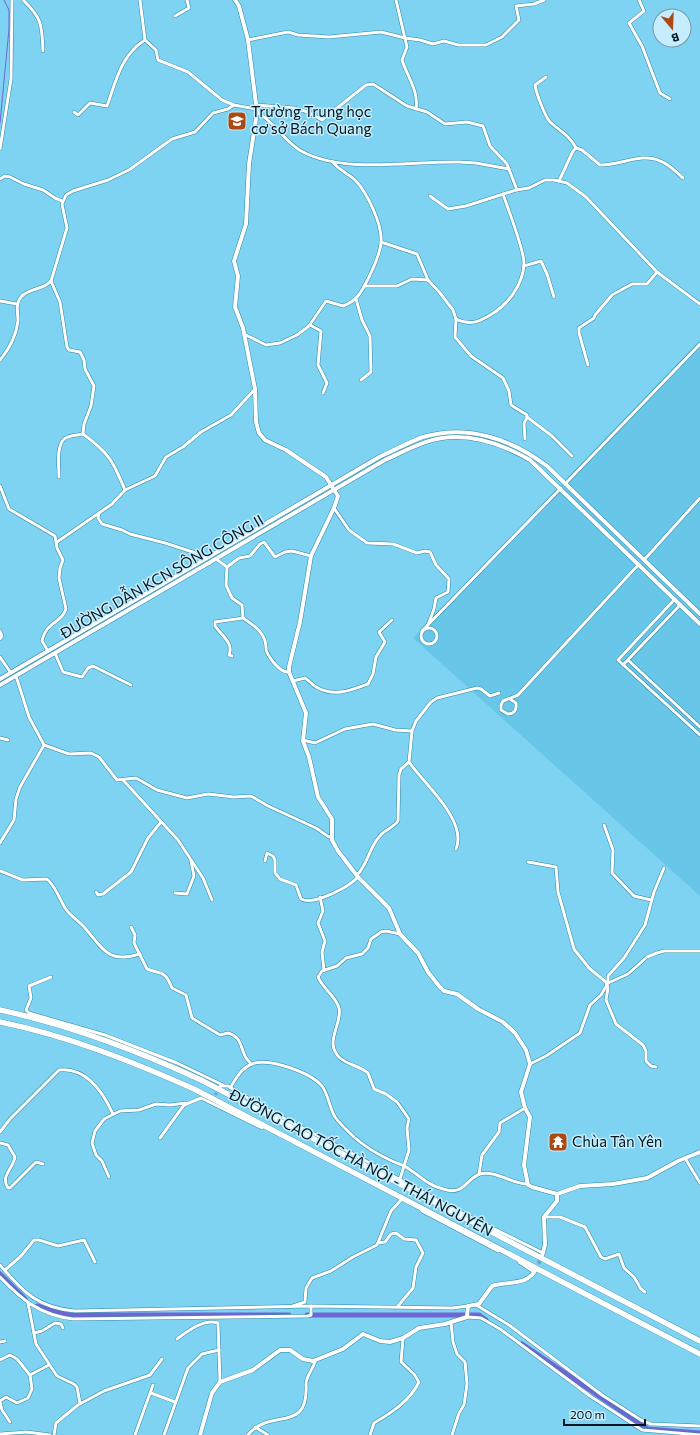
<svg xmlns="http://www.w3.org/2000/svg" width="700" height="1435" font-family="Commissioner,sans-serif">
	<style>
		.built { fill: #68c6e8 }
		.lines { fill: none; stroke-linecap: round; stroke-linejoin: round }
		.stream { stroke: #6f65d3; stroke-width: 1 }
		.river { stroke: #6f65d3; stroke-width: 5 }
		.street-tunnel { stroke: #66aec8; stroke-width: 3; stroke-dasharray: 3 1.5; stroke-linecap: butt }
		.secondary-tunnel { stroke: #66aec8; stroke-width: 4; stroke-dasharray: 4 2; stroke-linecap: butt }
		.street-casing { stroke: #2e86a3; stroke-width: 4 }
		.secondary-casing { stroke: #2e86a3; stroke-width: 5 }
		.highway-casing { stroke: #2e86a3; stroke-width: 6 }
		.street { stroke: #fff; stroke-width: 3 }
		.secondary { stroke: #fff; stroke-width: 4 }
		.highway { stroke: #fff; stroke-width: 5.5 }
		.labels { text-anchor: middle; stroke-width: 3; stroke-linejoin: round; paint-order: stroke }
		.poi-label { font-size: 15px; fill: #001821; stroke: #c6edfd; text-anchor: start }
		.street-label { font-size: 15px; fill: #001821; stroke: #c6edfd }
	</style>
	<rect width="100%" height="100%" fill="#7fd3f2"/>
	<path class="built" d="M700,340v556l-287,-258z"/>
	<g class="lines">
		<path class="stream" d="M0,123l9,-94v-19l-5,-10"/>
		<g class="river">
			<path d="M0,1274l25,25"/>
			<path d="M37,1306l32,9h220"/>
			<path d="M307,1315h172l7,5"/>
			<path d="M522,1344l126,85 52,4"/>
		</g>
		<path class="street-tunnel" d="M213,1099l6,-11"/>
		<path class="secondary-tunnel" d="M536,1269l6,-13"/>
		<defs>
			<g id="street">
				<path d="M23,0c19,18 19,25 20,51"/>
				<path d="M140,0l5,40 11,10 2,10 30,12 34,28 12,5 22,4"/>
				<path d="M396,0l11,47 -5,13c5,16 17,31 14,49"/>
				<path d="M639,0l5,11 -15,12 13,23 18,47 10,6"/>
				<path d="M175,16l14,-8 -2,-8"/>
				<path d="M248,40l40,-8 10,3 31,2 52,-5 24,6 15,2 13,4 11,-3 14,4h28l16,-8 17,-17 -3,-14 18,-2 10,-4"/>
				<path d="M546,77l-11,8c1,8 10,31 15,37 10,9 20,14 26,26l6,2 18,15c19,1 42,-13 60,-4 9,3 16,11 23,17"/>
				<path d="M256,105l38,3 14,4 14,8 44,-35 7,-1 34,22 20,6 18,12 22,-2 16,4 7,20 17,18 10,26"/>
				<path d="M74,112l4,3 12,-12 17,3c9,-25 14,-51 38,-66"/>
				<path d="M257,112c18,10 29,32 46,40 42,22 109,9 156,10l17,1 33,6"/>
				<path d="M0,149l11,-70 1,-79"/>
				<path d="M0,179l5,-3 5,1 14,7 19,6 12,8 7,3"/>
				<path d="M559,181l14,-30 3,-3"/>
				<path d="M430,196l18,13 18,-3 50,-16 13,-2 16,-8h9l13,3 19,14 71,75 43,32"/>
				<path d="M381,242l36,12 11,26 12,13 13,17 3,9 -1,18 16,19 32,22 6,13 2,14 16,10v3l-3,5 1,16"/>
				<path d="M524,266l17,-5 6,13 7,23"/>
				<path d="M51,281l9,21 7,45 2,3 11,2 4,8 1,9 9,17 -3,20 -7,18 -1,10"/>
				<path d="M364,286h33l15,-7 16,1"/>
				<path d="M356,299l6,21 8,16 1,36 -10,8"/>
				<path d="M0,301l17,3"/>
				<path d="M456,319c14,7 23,3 36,-5 16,-10 31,-29 32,-50 1,-12 -16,-55 -21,-70"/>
				<path d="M310,325l11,6 -3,34 9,18 -4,10"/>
				<path d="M244,334l22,11 14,-2 17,-8 12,-9 17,-25 17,5c16,-6 20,-17 27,-31 5,-11 10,-21 11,-32 2,-18 -14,-50 -25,-62 -8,-8 -18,-11 -24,-20"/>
				<path d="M0,360c10,-12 16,-23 18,-39 0,-9 -3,-17 3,-24 7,-9 23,-7 30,-16l16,-53 -5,-24 4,-9 7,-4 35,-11 21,-10 43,-31 23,-7 18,-19 15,-4 6,-4"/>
				<path d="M588,365l-9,-32v-5l15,-10 1,-3 17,-20 20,-11h15l10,-12"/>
				<path d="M527,417l25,19 20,20"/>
				<path d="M59,477c0,-9 -3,-30 5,-38 4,-4 14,-4 19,-5 26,19 30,27 42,56"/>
				<path d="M565,484l135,-140"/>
				<path d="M0,486l9,23 46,27 2,12 6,12 -3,8 -1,10 7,31c-5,15 -19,11 -24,32l6,10"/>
				<path d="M334,508l15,22 18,13 26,1 24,9 8,-2 5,1 6,13 13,14 -1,13 -12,6 -2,11 -6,16"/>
				<path d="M99,513l-1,5 4,6 20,6 8,4 35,9 43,14"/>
				<path d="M57,542l55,-38 13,-14 30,-14 11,-19 17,-10 18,-15 30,-17 24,-26"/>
				<path d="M216,559l11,8 -1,18 6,13 10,7 1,13c12,8 24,16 23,32 3,8 14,23 23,22"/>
				<path d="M644,560l56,-62"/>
				<path d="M227,567l12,-9 11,-2 10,-12 4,-2 11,15 10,-5 7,-1 19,5"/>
				<path d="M675,599l-57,61 82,75"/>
				<circle cx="429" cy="636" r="8"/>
				<path d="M0,631l2,5 -2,3"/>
				<path d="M422,631l139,-143"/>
				<path d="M55,653l8,19 19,5 6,-9 5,-2 38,19"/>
				<path d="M232,656l-3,-1c5,-12 -7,-19 -14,-29v-4l28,-4"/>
				<path d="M0,657l11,16"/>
				<path d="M628,660l72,67"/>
				<path d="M623,665l57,-60"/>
				<path d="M16,676l13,41 15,28 25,9 22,-1 8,4 18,23 19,-2 21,12 30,8 21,-4 26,3 17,-1 17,10 48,22 13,9h3"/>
				<path d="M293,681l12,-3c5,3 8,8 13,10 17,9 34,2 50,-4l5,-10 3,-17 9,-15 -6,-10 13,-12"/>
				<path d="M510,699l6,4c1,7 -2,11 -8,11l-7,-4v-5l2,-4 15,-6 121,-131"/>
				<path d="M0,738l8,2"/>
				<path d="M303,740l12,3 30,-14 28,-5 22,6 17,1"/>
				<path d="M409,762c14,21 59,58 47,87"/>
				<path d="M123,780l55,60 25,38 9,22"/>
				<path d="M604,825l9,25 -1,23 22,23 17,4"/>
				<path d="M0,843l14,-23 2,-21 4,-12 24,-42"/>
				<path d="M265,861l2,-8 6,3 2,4v13"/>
				<path d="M528,862l28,5 2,25 16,57 15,19 17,14 2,6 -2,12 10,24 27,21 3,6v10l5,5 5,1"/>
				<path d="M0,871l23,9 24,-1c9,8 12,19 18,29 5,8 14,13 20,20 18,21 23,36 55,26"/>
				<path d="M276,874l4,5 16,6 5,14c12,7 48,-12 57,-22"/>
				<path d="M357,875c11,-11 12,-27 22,-38 5,-7 14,-9 19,-16l1,-46 2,-6 8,-7 3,-31 4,-10 15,-19 6,-4 40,-10 4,1 9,7 9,-3"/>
				<path d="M96,892l2,3 5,-1 28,-22 17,-34 13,-16"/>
				<path d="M175,893l12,1 7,-18 -3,-15"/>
				<path d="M320,897l3,14 -5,12 7,18 -3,11 2,18"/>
				<path d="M131,927l4,8 -1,8 13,26c15,6 18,1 25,19l14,7 6,23 28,17 8,-2c13,4 12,12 17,23 1,3 4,5 6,8"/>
				<path d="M400,934l-14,-3 -5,1 -10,7 -3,9 -6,6 -16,4 -9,8 -15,5 -4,6c5,12 18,19 21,31 4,15 -16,35 1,50 8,7 20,8 28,15l6,16 12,5 11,8 12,17 -2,9 2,22 -9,29"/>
				<path d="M51,977l-22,9 2,12 -5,12 3,3 76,22 72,28 46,22"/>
				<path d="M608,983v-7l16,-18 21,-33 9,-33 10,-24"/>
				<path d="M530,1064l16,-8 34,-23 10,-28 11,-10 7,-12 20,-9 19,-17 10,-4 7,-2h36"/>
				<path d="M220,1086h8l38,23 89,46 95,52 93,46"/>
				<path d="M230,1088c6,-9 11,-20 22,-24 17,-7 59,9 70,22 7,10 7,21 13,31 5,7 13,14 19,20 11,10 25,18 38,24 6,3 12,4 17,8 11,7 20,17 34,20 22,7 22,-10 37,-15 16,-4 32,10 47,10"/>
				<path d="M0,1132l10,-13 49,-49c27,-3 44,22 54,44"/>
				<path d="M160,1138l24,-33 17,-7 61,30"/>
				<path d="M0,1143l8,2 7,12c-2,12 -15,19 -7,31h2l26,-26 7,2"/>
				<path d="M685,1158l15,25"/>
				<path d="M479,1174l3,-19 17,-23 1,-9 25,-15"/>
				<path d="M109,1177l-7,-16 -6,-6 -4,-12 3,-12 9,-12 16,-8 19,-1 17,-6 14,1 16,-2"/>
				<path d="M422,1211l76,40"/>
				<path d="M544,1217h16l25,10 16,30 4,2 14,-5 5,14 10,9 7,12 4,3"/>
				<path d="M378,1243l7,-1 6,-8 5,-1 8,6 12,1 7,13 -7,14 -3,21 -15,18"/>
				<path d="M519,1262l15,10"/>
				<path d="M0,1265c23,27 38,43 75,46l236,-5 141,2 16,-2"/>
				<path d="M5,1270l16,-14 13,-16h5l19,6 26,-6 11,22"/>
				<path d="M0,1277c22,23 40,38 73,42l235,-3 3,-1v-9"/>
				<path d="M28,1303l8,41 21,32 17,8 3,3 3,16"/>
				<path d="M476,1305l33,20 93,70 39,25 10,4 49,2"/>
				<path d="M293,1306l12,-4 1,-14 6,-10 19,-7 22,-14 24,-12 14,-34 10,-11"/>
				<path d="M467,1317l14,1 19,11 90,67 52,34 58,5"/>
				<path d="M451,1322l2,20 4,12 8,8 2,22 -3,21 -5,8 -7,22"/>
				<path d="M34,1333l8,-2 13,-8 6,1 2,4"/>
				<path d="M177,1339c10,-8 28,-21 41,-16l2,59"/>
				<path d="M0,1342l5,-1"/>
				<path d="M0,1360l10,-5 7,4 13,16"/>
				<path d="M151,1393l24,9"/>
				<path d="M0,1401l6,-4 11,6 11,-5 4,-9 -2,-14 19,-10"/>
				<path d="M0,1402l2,8 8,12"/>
				<path d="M255,1427l13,8"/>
				<path d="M0,1434l27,-2 23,3"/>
				<path d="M54,1435l2,-12 22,-18 26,-14 46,-16 12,-16"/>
				<path d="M135,1435l18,-50"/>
				<path d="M164,1435l24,-67 14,-14 17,-4"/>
				<path d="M248,1435c22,-28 61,0 58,-51 0,-8 8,-16 9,-23"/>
				<path d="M370,1435l4,-12c17,-10 36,-22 45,-41l-5,-8 -13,-12 2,-24"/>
			</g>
			<g id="secondary">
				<path d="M235,0l4,6 9,34 9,72 -8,52 -3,60 -12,37 4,15 -3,31 8,21 12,61 1,33 3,11 6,7 21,10 40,27 12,19 -4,12 -23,48 -11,66 -11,45v5l17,41 -3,28 6,16 9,40 14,22v21l6,11 20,26 31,31 11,26 18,19 10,19 11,14 5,5 13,3 21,15 25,13 12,11 11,17 4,14 -9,28 4,16 5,9 -6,48 4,20 4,2 25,7v7l-13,16 1,28 -3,11"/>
				<path d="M0,679l381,-223c14,-6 28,-14 42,-19 45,-13 88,2 124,29l153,148"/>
				<path d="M0,685l385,-225c18,-8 37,-19 57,-22 30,-4 62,7 88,22l170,164"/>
				<path d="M557,1194l23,-8 33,-2 34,-6 31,-17 22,-9"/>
				<path d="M200,1435l12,-42 8,-11 33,-12 27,-20h10l13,9 10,2 30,-12 20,-15 17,7 10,1 13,-4 16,-10 26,-4 22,-7 1,-11 11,-2 13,-18c15,-5 36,0 44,-17"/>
			</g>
			<g id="highway">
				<path d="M0,1010c70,15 136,40 201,70l499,261"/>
				<path d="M0,1022c68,14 131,39 194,67l506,265"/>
			</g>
		</defs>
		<use href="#street" class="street-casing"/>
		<use href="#secondary" class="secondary-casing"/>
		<use href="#highway" class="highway-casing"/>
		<use href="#street" class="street"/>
		<use href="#secondary" class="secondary"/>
		<use href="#highway" class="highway"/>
	</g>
	<defs>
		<symbol id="school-square" viewBox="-11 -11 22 22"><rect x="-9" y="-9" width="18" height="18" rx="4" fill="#ac4912" stroke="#c6edfd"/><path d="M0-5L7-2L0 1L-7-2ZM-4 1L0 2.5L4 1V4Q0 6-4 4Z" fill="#fff"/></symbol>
		<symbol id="temple-square" viewBox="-11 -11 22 22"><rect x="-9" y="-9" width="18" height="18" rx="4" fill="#ac4912" stroke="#c6edfd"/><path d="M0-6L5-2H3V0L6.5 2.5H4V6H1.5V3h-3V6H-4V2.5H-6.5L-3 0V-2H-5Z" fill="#fff"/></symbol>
	</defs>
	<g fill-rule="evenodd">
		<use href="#school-square" x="226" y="110" width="22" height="22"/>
		<use href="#temple-square" x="547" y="1131" width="22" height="22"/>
	</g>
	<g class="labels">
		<g class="poi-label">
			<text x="251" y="117">Trường Trung học<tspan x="251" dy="17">cơ sở Bách Quang</tspan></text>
			<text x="572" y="1147">Chùa Tân Yên</text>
		</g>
		<g class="street-label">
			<text transform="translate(162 577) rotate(-30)" y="5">ĐƯỜNG DẪN KCN SÔNG CÔNG II</text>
			<text transform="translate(361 1163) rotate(28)" y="5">ĐƯỜNG CAO TỐC HÀ NỘI - THÁI NGUYÊN</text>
		</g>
	</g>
	<g transform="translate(672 28) rotate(161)"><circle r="19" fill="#c6edfd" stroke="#7798a5"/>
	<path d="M0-3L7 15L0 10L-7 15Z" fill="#ac4912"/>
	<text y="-6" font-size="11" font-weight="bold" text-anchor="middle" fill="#001821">B</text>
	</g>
	<path d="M564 1419v6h81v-6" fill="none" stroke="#001821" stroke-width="2"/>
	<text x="570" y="1419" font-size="12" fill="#001821" stroke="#c6edfd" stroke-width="3" paint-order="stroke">200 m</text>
</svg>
